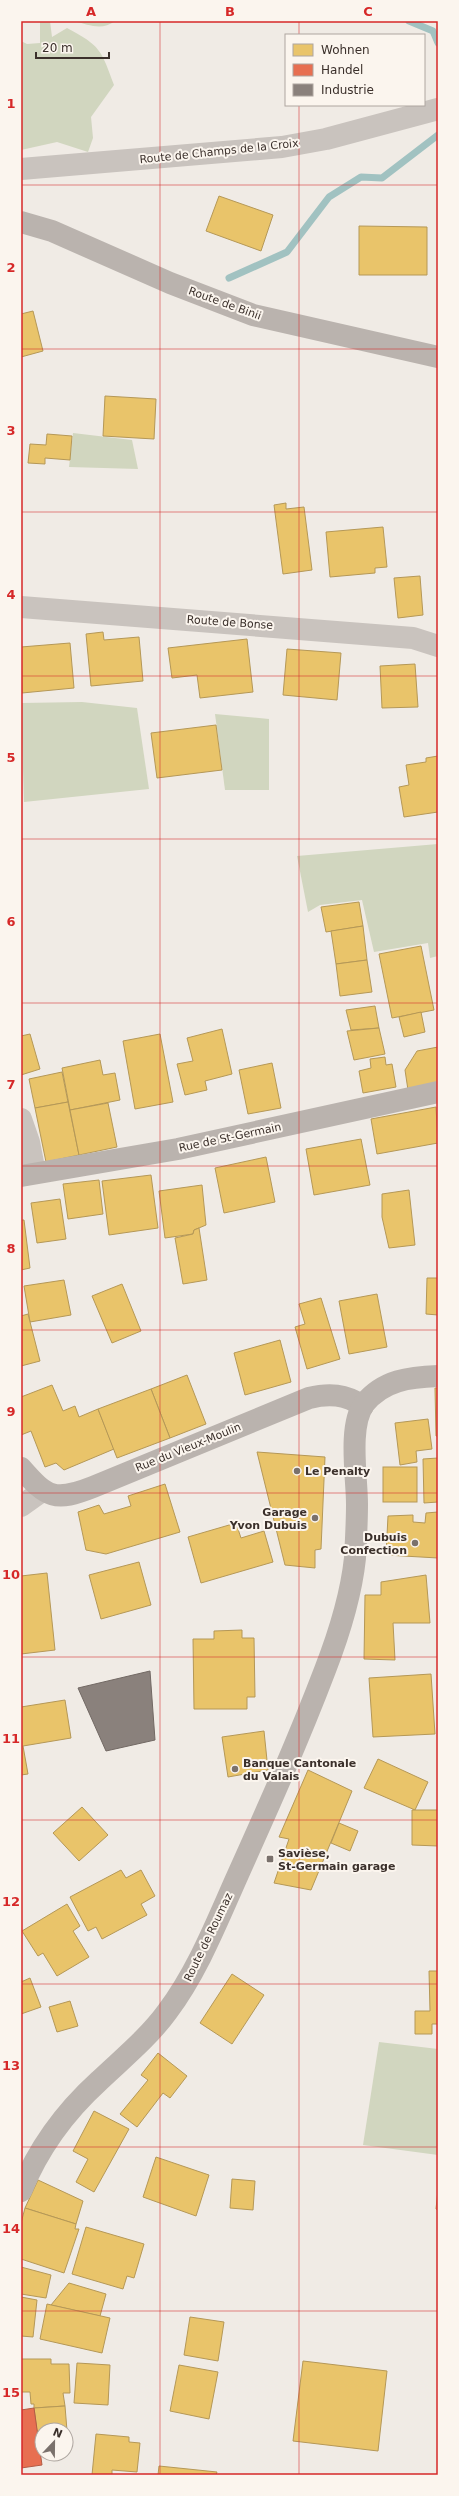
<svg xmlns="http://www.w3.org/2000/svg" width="459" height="2496" font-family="'DejaVu Sans',sans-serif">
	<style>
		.green { fill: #d1d6bf }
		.homes { fill: #e9c46a; stroke: #b59857 }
		.shops { fill: #e76f51; stroke: #b35c46 }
		.industry { fill: #8a817c; stroke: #726964 }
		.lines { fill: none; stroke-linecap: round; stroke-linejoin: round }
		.stream { stroke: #a1c2c1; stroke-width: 7 }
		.street { stroke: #c9c3be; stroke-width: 22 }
		.secondary { stroke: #bab3ae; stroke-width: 22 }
		.grid { fill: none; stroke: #d62828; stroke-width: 1; stroke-opacity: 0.55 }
		.poi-dot { fill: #7a716c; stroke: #fbf5ee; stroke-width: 1.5 }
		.labels { text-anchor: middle; stroke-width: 4; stroke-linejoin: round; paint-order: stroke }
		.street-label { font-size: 11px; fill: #3b302b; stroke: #fbf5ee }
		.poi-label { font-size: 11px; font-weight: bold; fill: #3b302b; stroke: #fbf5ee; text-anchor: start }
		.neatline { fill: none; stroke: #d62828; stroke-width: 1.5 }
		.grid-label { font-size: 13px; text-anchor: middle; font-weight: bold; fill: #d62828 }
	</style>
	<rect width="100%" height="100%" fill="#f0ebe5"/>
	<g class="green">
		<path d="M40,21h10l2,16 15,-9c34,18 34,22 47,57l-23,32 2,21 -5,14 -31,-10 -36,8v-109l6,3 13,-1z"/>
		<path d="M74,21h41c-13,10 -26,4 -41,0z"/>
		<path d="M73,433l59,7 6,29 -69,-2z"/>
		<path d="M82,702l55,6 12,81 -125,13 -3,-99z"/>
		<path d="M215,714l54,5v71h-44z"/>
		<path d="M438,844v112l-8,2 -2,-15 -54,9 -12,-52 -42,5 -12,7 -11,-56z"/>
		<path d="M379,2042l59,7v106l-75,-10z"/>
	</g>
	<g class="homes">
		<path d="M219,196l54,19 -12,36 -55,-20z"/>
		<path d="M359,226l68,1v48h-68z"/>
		<path d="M33,311l10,40 -22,6v-43z"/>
		<path d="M105,396l51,3 -2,40 -51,-3z"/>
		<path d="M47,434l25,2 -2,24 -25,-2v6l-17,-1 2,-19 16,1z"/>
		<path d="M286,503v6l18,-2 8,63 -29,4 -9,-69z"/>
		<path d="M383,527l4,40 -12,1v5l-45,4 -4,-45z"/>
		<path d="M420,576l3,39 -25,3 -4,-40z"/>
		<path d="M103,632l1,8 35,-3 4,44 -52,5 -5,-52z"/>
		<path d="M247,639l6,53 -53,6 -3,-23 -25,3 -4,-30z"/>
		<path d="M70,643l4,45 -52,5 -1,-46z"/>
		<path d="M287,649l54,4 -4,47 -54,-5z"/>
		<path d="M415,664l3,43 -36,1 -2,-42z"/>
		<path d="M216,725l6,45 -65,8 -6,-45z"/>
		<path d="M438,756v56l-34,5 -5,-30 10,-2 -3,-20 20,-3v-4z"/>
		<path d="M359,902l4,24 -37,6 -5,-25z"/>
		<path d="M363,926l4,34 -31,4 -5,-33z"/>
		<path d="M421,946l13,64 -42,8 -13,-64z"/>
		<path d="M367,960l5,32 -32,4 -4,-32z"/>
		<path d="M375,1006l4,22 -28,2 -5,-20z"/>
		<path d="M421,1012l4,20 -21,5 -5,-20z"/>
		<path d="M379,1028l6,26 -31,6 -7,-29z"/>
		<path d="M222,1029l10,45 -27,7 2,9 -22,5 -8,-31 16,-3 -6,-23z"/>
		<path d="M30,1034l10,35 -19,6v-39z"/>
		<path d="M160,1034l13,68 -38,7 -12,-68z"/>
		<path d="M438,1047v38l-30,5 -3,-20 12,-19z"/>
		<path d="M385,1057l1,8 6,-1 4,23 -33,6 -4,-22 12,-3 -1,-9z"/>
		<path d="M100,1060l3,15 12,-2 5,27 -50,10 -8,-42z"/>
		<path d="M272,1063l9,45 -33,6 -9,-44z"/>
		<path d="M62,1072l6,30 -33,6 -6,-29z"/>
		<path d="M68,1102l11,53 -33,7 -11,-54z"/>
		<path d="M108,1103l9,44 -38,8 -9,-45z"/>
		<path d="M436,1107l2,36 -61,11 -6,-35z"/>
		<path d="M361,1139l9,46 -56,10 -8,-46z"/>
		<path d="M266,1157l9,45 -51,11 -9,-45z"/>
		<path d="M151,1175l7,53 -49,7 -7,-54z"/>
		<path d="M99,1180l4,34 -35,5 -5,-35z"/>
		<path d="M202,1185l4,40 -12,5 -1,4 -28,4 -6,-47z"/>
		<path d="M409,1190l6,55 -26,3 -7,-31v-23z"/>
		<path d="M60,1199l6,40 -29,4 -6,-40z"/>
		<path d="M21,1220h3l6,48 -9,2z"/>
		<path d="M199,1228l8,52 -24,4 -8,-46 18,-4 1,-4z"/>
		<path d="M427,1278h11v37l-12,-1z"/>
		<path d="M64,1280l7,35 -41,7 -6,-36z"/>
		<path d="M122,1284l19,47 -29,12 -20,-47z"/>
		<path d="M377,1294l10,53 -38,7 -10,-53z"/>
		<path d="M321,1298l19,61 -33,10 -12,-42 10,-3 -6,-20z"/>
		<path d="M28,1314l12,47 -19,5v-50z"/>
		<path d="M280,1340l11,42 -46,13 -11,-42z"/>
		<path d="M187,1375l19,49 -36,14 -19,-49z"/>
		<path d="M52,1385l11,26 12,-5 4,11 19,-8 16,40 -50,21 -8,-7 -11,4 -14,-36 -10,4v-38z"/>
		<path d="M435,1388h3v48h-2z"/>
		<path d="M151,1389l19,49 -53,20 -19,-49z"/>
		<path d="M428,1419l4,30 -16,2 1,11 -17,3 -5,-42z"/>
		<path d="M257,1452l68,5 -4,92 -6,1v18l-30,-3z"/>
		<path d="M438,1458v44l-14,1 -1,-44z"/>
		<rect x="383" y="1467" width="34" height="35"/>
		<path d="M165,1484l15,48 -74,22 -20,-4 -8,-38 21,-7 5,9 27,-8 -3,-10z"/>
		<path d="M438,1512v46l-52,-3 2,-39 25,-1v7l12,1 1,-10z"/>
		<path d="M236,1523l5,15 23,-7 9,31 -72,21 -13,-46z"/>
		<path d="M139,1562l12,43 -50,14 -12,-44z"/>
		<path d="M47,1573l8,77 -34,4v-78z"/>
		<path d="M426,1575l4,48h-37l2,37 -31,-1 1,-64h16v-13z"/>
		<path d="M242,1630v8h12l1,59h-8v12h-53l-1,-70h21v-8z"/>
		<path d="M431,1674l4,60 -62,3 -4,-59z"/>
		<path d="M65,1700l6,38 -48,8 5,28 -7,1v-68z"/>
		<path d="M264,1731l4,39 -40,7 -6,-40z"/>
		<path d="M378,1759l50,23 -13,28 -51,-22z"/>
		<path d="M308,1770l44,21 -41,99 -37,-7 15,-44 -10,-2z"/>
		<path d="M82,1807l26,28 -29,26 -26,-28z"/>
		<path d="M412,1810h26v36l-26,-1z"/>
		<path d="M339,1823l19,8 -8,20 -19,-8z"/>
		<path d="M121,1870l5,8 15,-8 14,26 -14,8 6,11 -45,24 -6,-12 -8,4 -18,-34z"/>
		<path d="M67,1904l13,22 -7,5 16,26 -32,19 -14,-23 -5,3 -16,-25z"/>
		<path d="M429,1971h9v53h-6v10h-17v-23h15z"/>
		<path d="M232,1974l32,21 -32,49 -32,-21z"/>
		<path d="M30,1978l11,29 -20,7v-32z"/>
		<path d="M70,2001l8,25 -21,6 -8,-25z"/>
		<path d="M158,2053l29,23 -17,22 -7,-5 -26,34 -17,-13 28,-34 -7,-5z"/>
		<path d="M94,2111l35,18 -35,63 -18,-10 12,-23 -15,-8z"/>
		<path d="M156,2157l53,18 -13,41 -53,-19z"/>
		<path d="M232,2179l23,2 -2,29 -23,-2z"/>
		<path d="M38,2180l45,21 -7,23 -51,-16z"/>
		<path d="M438,2190v20l-2,-1z"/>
		<path d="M25,2208l51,16 -1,5h4l-15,44 -43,-14v-36z"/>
		<path d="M86,2227l58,17 -10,34 -7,-2 -4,13 -51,-15z"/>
		<path d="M21,2267l30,8 -5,23 -25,-4z"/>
		<path d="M69,2283l37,11 -6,22 -49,-11z"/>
		<path d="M21,2297l16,3 -4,37 -12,-1z"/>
		<path d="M47,2304l63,14 -8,35 -62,-14z"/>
		<path d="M190,2317l34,5 -6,39 -34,-6z"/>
		<path d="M21,2359h30v5h18l1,29h-7l2,13 -31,2v-4h-3l-1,-12h-9z"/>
		<path d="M303,2361l84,10 -9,80 -85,-10z"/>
		<path d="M77,2363l33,2 -2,40 -34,-2z"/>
		<path d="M179,2365l39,7 -9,47 -39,-8z"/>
		<path d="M65,2406l3,37h-2v-13h-24v17h-3l-5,-39z"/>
		<path d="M96,2434l33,3v5l11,1 -3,29 -25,-2v5h-20z"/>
		<path d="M159,2466l58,6 -1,3h-58z"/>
	</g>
	<path class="shops" d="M34,2408l8,57 -21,3v-58z"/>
	<path class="industry" d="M150,1671l5,69 -49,11 -28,-63z"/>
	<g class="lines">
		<g class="stream">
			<path d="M409,21l24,10 5,12"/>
			<path d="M229,278l58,-26 42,-55 32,-20 21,1 56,-43"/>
		</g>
		<g class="street">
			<path d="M21,169l261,-22 44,-8 112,-30"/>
			<path d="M21,607l392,31 25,8"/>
			<path d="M21,1119l8,23 6,31"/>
			<path d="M21,1506l21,-15"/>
		</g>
		<g class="secondary">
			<path d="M21,222l31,9 118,52 83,32 185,42"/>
			<path d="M21,1176l157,-27 260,-57"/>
			<path d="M21,1468c26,30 34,34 72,19l216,-89c20,-5 36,-4 54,8"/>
			<path d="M21,2191c17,-42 45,-80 78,-110 23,-22 49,-43 68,-69 30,-40 49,-88 69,-133 31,-69 62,-138 89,-209 14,-36 26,-74 30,-112 1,-18 2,-36 2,-54 0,-26 -9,-78 7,-100 19,-24 46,-27 74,-28"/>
		</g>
	</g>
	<path class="grid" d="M160,21v2454M299,21v14M299,105v2370M21,185h417M21,349h417M21,512h417M21,676h417M21,839h417M21,1003h417M21,1166h417M21,1330h417M21,1493h417M21,1657h417M21,1820h417M21,1984h417M21,2147h417M21,2311h417"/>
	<g class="poi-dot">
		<circle cx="297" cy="1471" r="4"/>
		<circle cx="315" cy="1518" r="4"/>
		<circle cx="415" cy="1543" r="4"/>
		<circle cx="235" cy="1769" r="4"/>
		<rect x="266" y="1855" width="8" height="8" rx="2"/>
	</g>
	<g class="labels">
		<g class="street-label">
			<text transform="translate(219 151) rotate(-6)" y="4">Route de Champs de la Croix</text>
			<text transform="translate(225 303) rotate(20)" y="4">Route de Binii</text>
			<text transform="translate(230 622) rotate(4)" y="4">Route de Bonse</text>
			<text transform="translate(230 1137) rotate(-12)" y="4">Rue de St-Germain</text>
			<text transform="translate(188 1447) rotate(-22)" y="4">Rue du Vieux-Moulin</text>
			<text transform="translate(208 1937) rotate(-64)" y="4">Route de Roumaz</text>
		</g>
		<g class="poi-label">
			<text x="305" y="1475">Le Penalty</text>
			<text x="307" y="1516" text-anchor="end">Garage<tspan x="307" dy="13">Yvon Dubuis</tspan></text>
			<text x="407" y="1541" text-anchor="end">Dubuis<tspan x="407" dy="13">Confection</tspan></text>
			<text x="243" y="1767">Banque Cantonale<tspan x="243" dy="13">du Valais</tspan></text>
			<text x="278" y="1857">Savièse,<tspan x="278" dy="13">St-Germain garage</tspan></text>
		</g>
	</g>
	<rect width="459" height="2496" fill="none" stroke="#fbf5ee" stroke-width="44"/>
	<rect x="285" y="34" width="140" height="72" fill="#fbf5ee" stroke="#aea6a0"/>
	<rect x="293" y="44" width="20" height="12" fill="#e9c46a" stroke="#aea6a0"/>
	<text x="321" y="54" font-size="12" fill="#3b302b">Wohnen</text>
	<rect x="293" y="64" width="20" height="12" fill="#e76f51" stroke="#aea6a0"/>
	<text x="321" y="74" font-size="12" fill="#3b302b">Handel</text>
	<rect x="293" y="84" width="20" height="12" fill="#8a817c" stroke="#aea6a0"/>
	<text x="321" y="94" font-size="12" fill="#3b302b">Industrie</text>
	<g transform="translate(54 2442) rotate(22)"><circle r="19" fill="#fbf5ee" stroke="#aea6a0"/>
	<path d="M0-3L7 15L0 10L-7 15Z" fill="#7a716c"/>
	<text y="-6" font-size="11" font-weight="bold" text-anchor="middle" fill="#3b302b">N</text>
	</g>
	<path d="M36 52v6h73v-6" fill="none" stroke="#3b302b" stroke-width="2"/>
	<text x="42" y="52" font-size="12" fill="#3b302b" stroke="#fbf5ee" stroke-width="3" paint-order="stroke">20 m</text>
	<rect x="22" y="22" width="415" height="2452" class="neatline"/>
	<g class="grid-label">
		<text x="91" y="16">A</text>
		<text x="230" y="16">B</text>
		<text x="368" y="16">C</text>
		<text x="11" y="108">1</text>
		<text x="11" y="272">2</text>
		<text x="11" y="435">3</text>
		<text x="11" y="599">4</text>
		<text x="11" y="762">5</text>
		<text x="11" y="926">6</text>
		<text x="11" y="1089">7</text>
		<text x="11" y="1253">8</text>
		<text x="11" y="1416">9</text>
		<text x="11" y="1579">10</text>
		<text x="11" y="1743">11</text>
		<text x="11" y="1906">12</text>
		<text x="11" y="2070">13</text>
		<text x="11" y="2233">14</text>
		<text x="11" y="2397">15</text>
	</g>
</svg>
